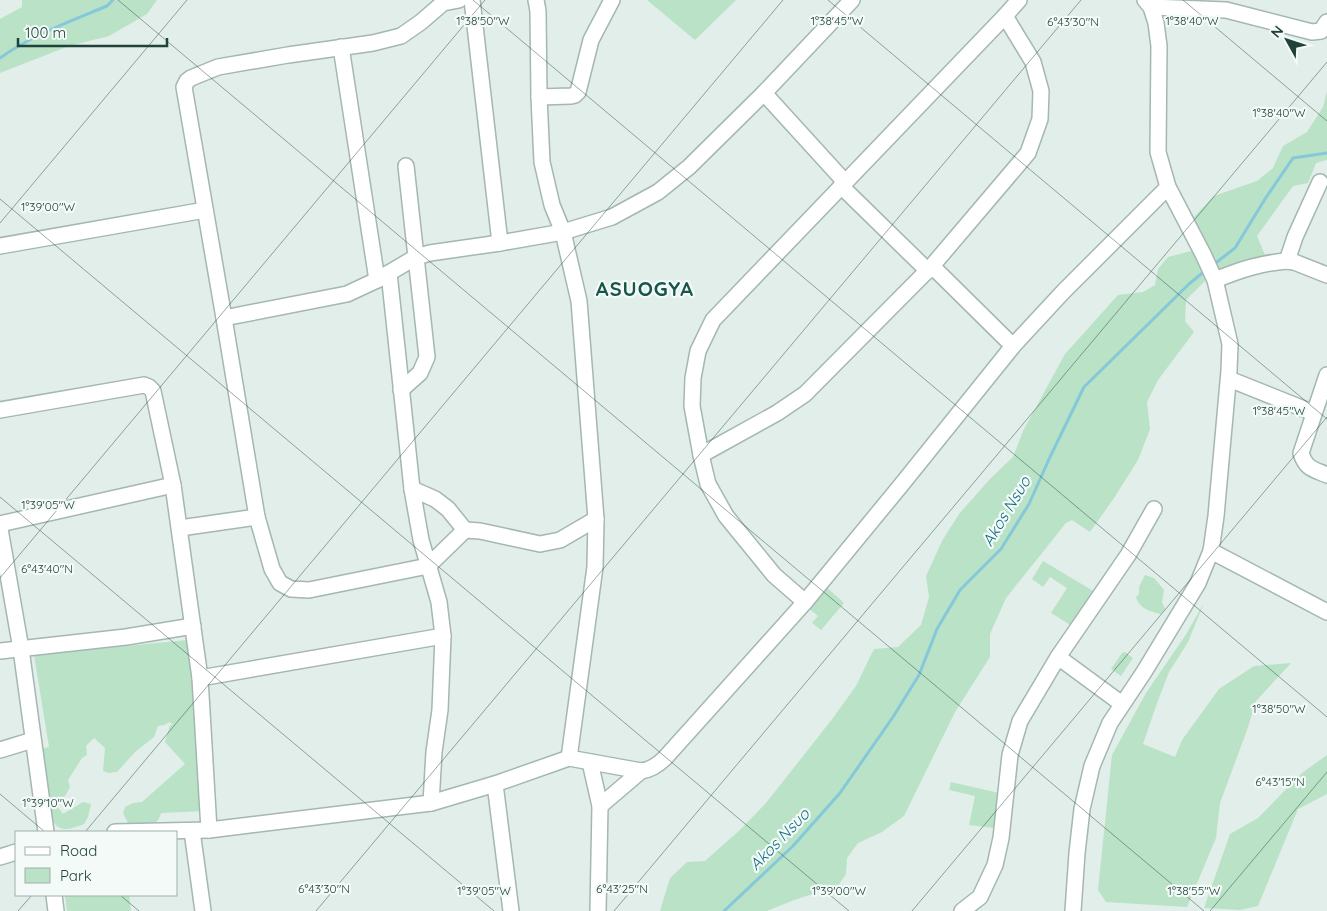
<svg xmlns="http://www.w3.org/2000/svg" width="1327" height="911" font-family="Quicksand,sans-serif">
	<style>
		.green { fill: #b9e2c6 }
		.lines { fill: none; stroke-linecap: round; stroke-linejoin: round }
		.stream { stroke: #84c8da; stroke-width: 3 }
		.minor-casing { stroke: #a4b7b1; stroke-width: 18 }
		.minor { stroke: #fff; stroke-width: 15 }
		.ticks { fill: none; stroke: #20423a; stroke-width: 1; stroke-opacity: 0.45 }
		.labels { text-anchor: middle; stroke-width: 4.5; stroke-linejoin: round; paint-order: stroke }
		.water-label { font-size: 16px; font-style: italic; fill: #126c85; stroke: #f3faf7 }
		.district-label { font-size: 20px; font-weight: bold; letter-spacing: 1px; fill: #19564a; stroke: #f3faf7 }
		.ticks-label { font-size: 12px; text-anchor: middle; fill: #20423a; stroke: #f3faf7; stroke-width: 4.5; stroke-linejoin: round; paint-order: stroke }
	</style>
	<rect width="100%" height="100%" fill="#e2eee9"/>
	<g class="green">
		<path d="M22,0h135l-10,14 -38,22 -40,10 -69,27v-54l22,-12z"/>
		<path d="M647,0h89l-41,40z"/>
		<path d="M1327,91v69l-11,3 -8,20 -15,3 -36,50 10,24 -46,14 -27,-57 20,-21 43,-15 16,-13 10,-22 24,-14 16,-25z"/>
		<path d="M1195,250l12,29 -21,21 -1,21 9,11 -36,48 -11,22 3,27 -12,31 -24,38 -24,34 -18,-12 -6,3 -60,75 -16,36v23l-35,55 -51,104 -22,16 -24,11 -11,15 -1,16 -8,12 -44,14 -27,11h-107l10,-33 17,-16 18,-1 35,-31 26,-27 67,-85 23,-32 18,-37 24,-2 23,-22 8,-28 -3,-21 16,-35 17,-27 31,-35 23,-22 10,-26 42,-77 53,-59 25,-3 12,-7 3,-16 10,-12z"/>
		<path d="M1043,561l52,31 -23,34 -21,-13 16,-25 -17,-11 -7,10 -11,-8z"/>
		<path d="M1145,575l9,3 10,12 -2,12 3,7 -4,5c-11,-2 -22,-6 -25,-17l3,-3v-7z"/>
		<path d="M825,586l19,17 -23,27 -9,-7 6,-7 -11,-9z"/>
		<path d="M1204,603l-16,39 -19,30 -12,31 -14,41 32,13 7,-17 37,-51 35,-23 37,-3 -35,38 -9,29 -27,73 -4,35 -29,69 -81,-5 -8,-12 14,-135 34,-62 39,-57z"/>
		<path d="M188,640l17,171 -44,2c-1,3 -2,6 -4,8 -5,6 -21,4 -28,4l-6,-12 2,-6 8,-4 9,-1 43,-38 -20,-22 5,-17h3l-3,-3 -6,3 -6,1 -4,11 -19,15 -18,20 -8,1 -6,-2 2,-23 -11,-10 -8,8 1,9 -5,3 -14,22 2,7 -5,9 -9,9 7,9 20,-12 8,2 -3,13 -4,7c-11,4 -24,10 -31,-3l-12,-72 8,-2 -15,-92z"/>
		<path d="M1125,652l8,6 -12,18 -10,-7 11,-16z"/>
		<path d="M1327,755v39l-29,15 -40,97 -18,4 -36,-2 26,-74 28,-16 44,-45z"/>
		<path d="M951,782l48,11 -5,35 -25,-3 6,-29 -26,-6z"/>
		<path d="M65,895h64l2,16h-64z"/>
	</g>
	<g class="lines">
		<g class="stream">
			<path d="M0,58c32,-23 71,-37 107,-52l6,-6"/>
			<path d="M1213,265l22,-17 30,-49 28,-41 34,-5"/>
			<path d="M724,911l69,-65 47,-53 53,-76 26,-42 18,-46 23,-39 41,-41 28,-45 21,-47 34,-70 105,-103 17,-14"/>
		</g>
		<defs>
			<g id="minor">
				<path d="M459,0l-16,3 -22,19 -20,14 -28,7 -85,12 -70,12 -27,11 -4,3 -3,6 40,231 33,199 15,52 8,14 11,6 18,1 119,-24 37,-36 15,1 60,13 20,-4 36,-21"/>
				<path d="M472,0l28,243"/>
				<path d="M536,0l2,11 1,86 3,65 10,43 11,27 16,69 17,218 -1,48 -26,191"/>
				<path d="M1151,7l75,3 86,22 9,-1 6,-9"/>
				<path d="M341,47l36,233"/>
				<path d="M764,93l81,89"/>
				<path d="M539,97l32,-1 4,-1 3,-3 13,-52 21,-40"/>
				<path d="M1320,182l-25,55 -8,24 7,1 33,13"/>
				<path d="M841,186l87,85"/>
				<path d="M0,246l205,-36"/>
				<path d="M932,266l81,80"/>
				<path d="M389,273l23,216 9,51 18,62 4,34 -3,74 -6,42 -3,51"/>
				<path d="M1215,280c25,-10 45,-17 72,-19"/>
				<path d="M224,318l123,-24 30,-14 39,-23 14,-4 70,-10 63,-11 49,-15 46,-25 31,-25 75,-74 88,-93"/>
				<path d="M1327,375l-26,78c5,16 12,16 26,22"/>
				<path d="M1229,379l85,34"/>
				<path d="M401,390l19,-17 7,-16 -21,-191"/>
				<path d="M0,410l144,-25 5,2 4,4 20,94 -173,39"/>
				<path d="M701,455l76,-42 28,-19 127,-128 96,-113 12,-34 1,-28 -8,-29 -28,-46"/>
				<path d="M173,485l27,193"/>
				<path d="M412,489l23,10 13,10 17,21"/>
				<path d="M180,528l77,-11"/>
				<path d="M0,529l21,120 25,183"/>
				<path d="M1211,551l116,61"/>
				<path d="M805,602l-31,-27 -48,-59 -18,-32 -7,-29 -9,-49 1,-28 5,-27 15,-31 292,-304 14,-16"/>
				<path d="M0,651l126,-14 67,-11"/>
				<path d="M1058,657l70,-102 26,-46"/>
				<path d="M0,750l33,-10"/>
				<path d="M590,762l10,44 -2,105"/>
				<path d="M495,784l16,127"/>
				<path d="M600,806l41,-35"/>
				<path d="M209,830l-9,-152 243,-42"/>
				<path d="M192,831l11,80"/>
				<path d="M115,832l94,-2 222,-27 64,-19 74,-26 72,13c10,-1 17,-6 24,-13l140,-156 97,-118 111,-138 50,-54 105,-105"/>
				<path d="M0,857l16,-5"/>
				<path d="M54,895l2,16"/>
				<path d="M962,911l18,-14 15,-32 6,-27 9,-83 10,-34 38,-64 64,47"/>
				<path d="M1073,911l4,-58 5,-44 10,-43 18,-43 34,-51 54,-89 13,-32 5,-35 13,-145 1,-27 -15,-64 -12,-26 -35,-67 -10,-35 1,-106 -3,-23 -5,-16 -6,-7"/>
			</g>
		</defs>
		<use href="#minor" class="minor-casing"/>
		<use href="#minor" class="minor"/>
	</g>
	<path class="ticks" d="M118,0l1086,911M473,0l854,717M828,0l499,419M1183,0l144,121M0,199l849,712M0,223l187,-223M0,497l494,414M0,578l485,-578M0,794l45,38M85,832l698,-832M120,895l19,16M18,911l14,-16M316,911l765,-911M614,911l713,-849M912,911l415,-494M1210,911l117,-139"/>
	<g class="labels">
		<g class="water-label">
			<text transform="translate(1006 511) rotate(-59)" y="6">Akos Nsuo</text>
			<text transform="translate(779 839) rotate(-46)" y="6">Akos Nsuo</text>
		</g>
		<g class="district-label">
			<text x="645" y="296">ASUOGYA</text>
		</g>
	</g>
	<g class="ticks-label">
		<text x="1192" y="25">1°38'40"W</text>
		<text x="483" y="25">1°38'50"W</text>
		<text x="837" y="25">1°38'45"W</text>
		<text x="1073" y="26">6°43'30"N</text>
		<text x="1279" y="117">1°38'40"W</text>
		<text x="48" y="211">1°39'00"W</text>
		<text x="1279" y="415">1°38'45"W</text>
		<text x="48" y="509">1°39'05"W</text>
		<text x="47" y="573">6°43'40"N</text>
		<text x="1279" y="713">1°38'50"W</text>
		<text x="1280" y="786">6°43'15"N</text>
		<text x="48" y="807">1°39'10"W</text>
		<text x="324" y="893">6°43'30"N</text>
		<text x="622" y="893">6°43'25"N</text>
		<text x="484" y="895">1°39'05"W</text>
		<text x="839" y="895">1°39'00"W</text>
		<text x="1194" y="895">1°38'55"W</text>
	</g>
	<rect x="15" y="831" width="162" height="65" fill="#f3faf7" stroke="#9fb0ab"/>
	<rect x="25" y="847" width="25" height="8" fill="#ffffff" stroke="#9fb0ab"/>
	<text x="60" y="856" font-size="15" fill="#20423a">Road</text>
	<rect x="25" y="868" width="25" height="15" fill="#b9e2c6" stroke="#9fb0ab"/>
	<text x="60" y="881" font-size="15" fill="#20423a">Park</text>
	<g transform="translate(1287 40) rotate(310)" stroke="#f3faf7" stroke-width="4" paint-order="stroke">
	<path d="M0-4L9 19L0 12L-9 19Z" fill="#20423a"/>
	<text y="-8" font-size="14" font-weight="bold" text-anchor="middle" fill="#20423a">N</text>
	</g>
	<path d="M18 38v8h149v-8" fill="none" stroke="#20423a" stroke-width="2.5"/>
	<text x="25" y="38" font-size="15" fill="#20423a" stroke="#f3faf7" stroke-width="4" paint-order="stroke">100 m</text>
</svg>
